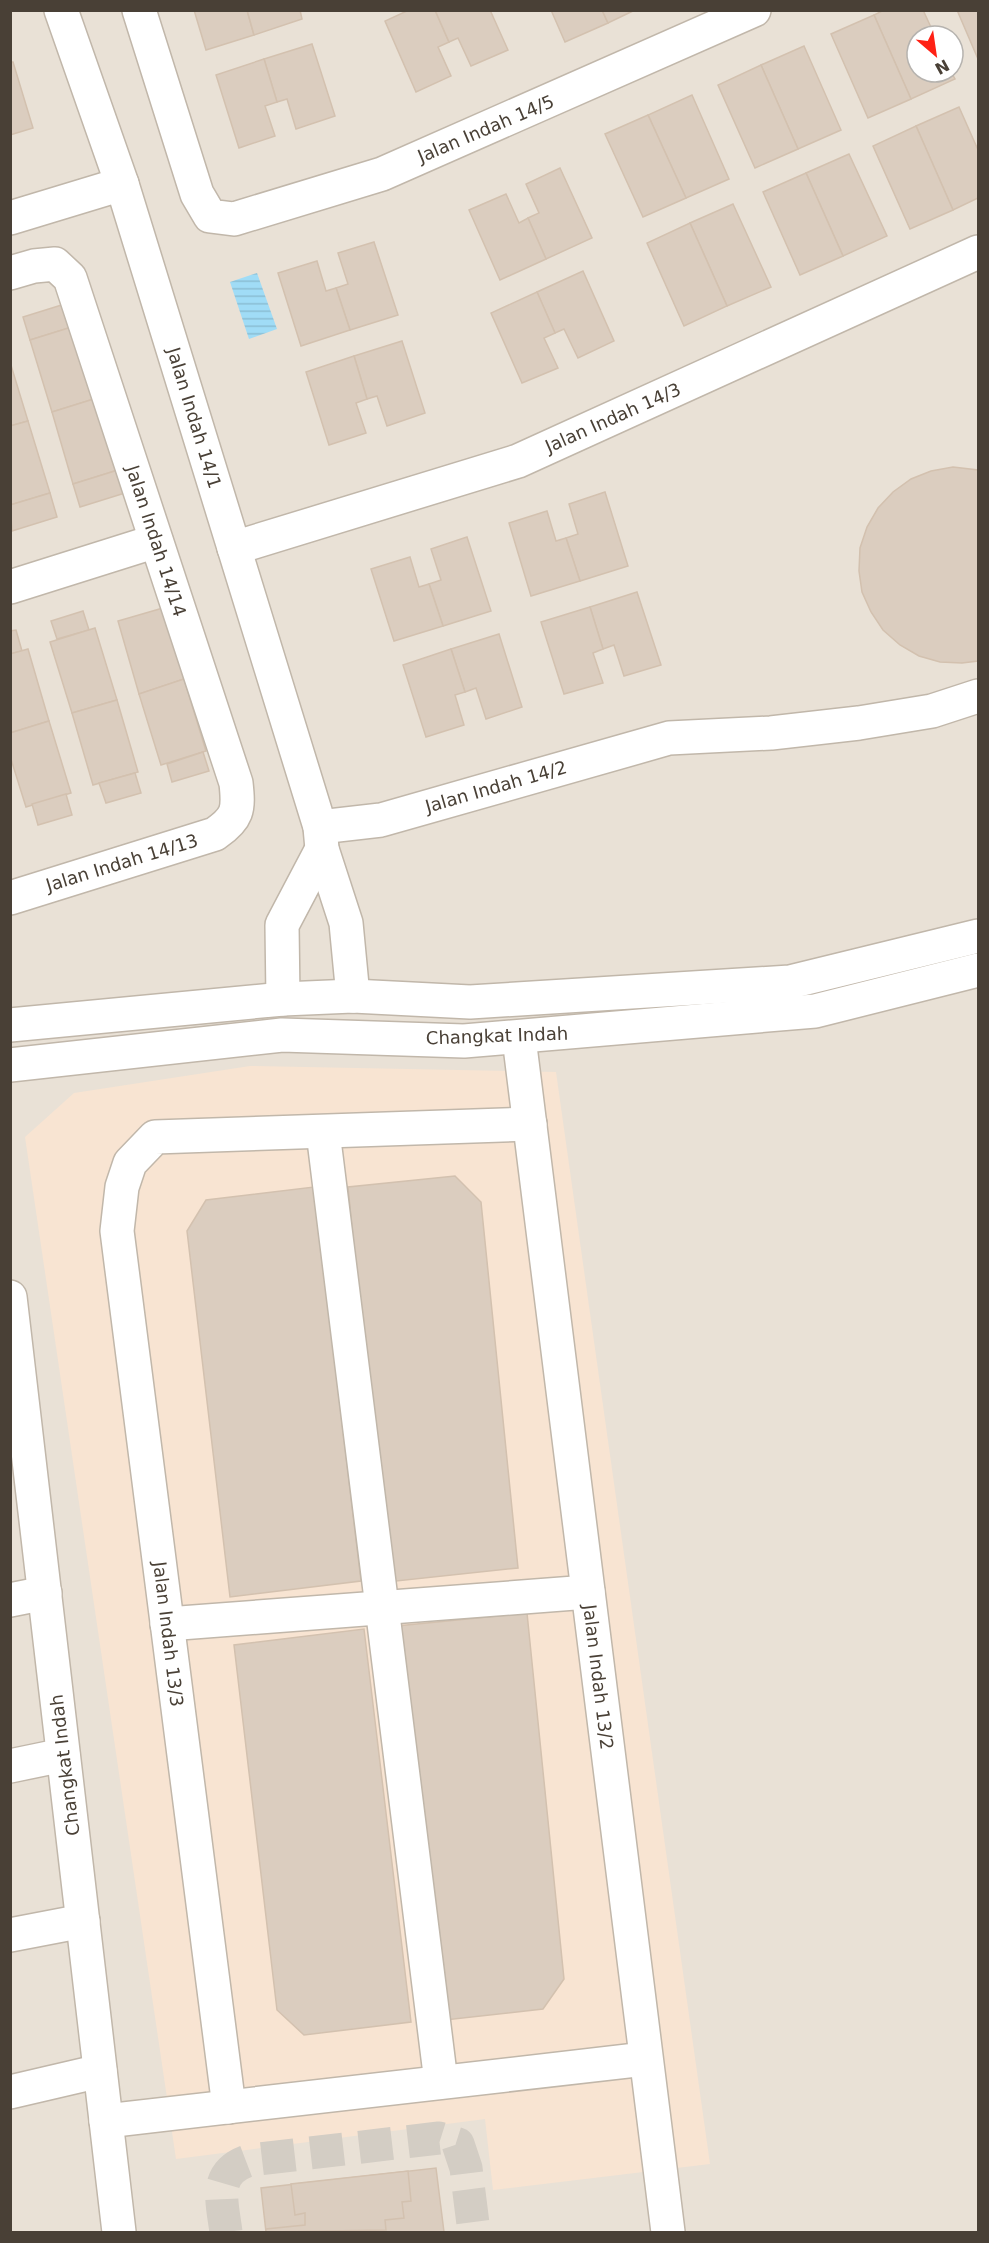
<svg xmlns="http://www.w3.org/2000/svg" width="989" height="2243" font-family="'DejaVu Sans',sans-serif">
	<style>
		.residential { fill: #e9e1d6; fill-rule: evenodd }
		.commercial { fill: #f8e4d2 }
		.water { fill: url(#water-rules) }
		.building { fill: #dbcdbf; stroke: #d3c1af; stroke-width: 1.5 }
		.lines { fill: none; stroke-linecap: round; stroke-linejoin: round }
		.minor-tunnel { stroke: #d3cdc4; stroke-width: 33; stroke-dasharray: 33 16; stroke-linecap: butt }
		.minor-casing { stroke: #c1b7aa; stroke-width: 36 }
		.minor { stroke: #fff; stroke-width: 33 }
		.labels { text-anchor: middle; stroke-width: 5; stroke-linejoin: round; paint-order: stroke }
		.street-label { font-size: 18px; fill: #494036; stroke: #fff }
	</style>
	<defs>
		<pattern id="water-rules" width="6" height="5" patternUnits="userSpaceOnUse" patternTransform="scale(1.5)"><rect width="6" height="5" fill="#a0dcf6"/><path d="M0 2.5h6" fill="none" stroke="#8bbed4"/></pattern>
	</defs>
	<rect width="100%" height="100%" fill="#f5f0e8"/>
	<path class="residential" d="M11,11h967v2221h-967zM917,36h36v36h-36z"/>
	<path class="commercial" d="M250,1066l306,6 154,1092 -217,26 -8,-71 -309,40 -151,-1022 49,-44z"/>
	<path class="water" d="M257,273l20,56 -28,10 -19,-57z"/>
	<g class="building">
		<path d="M194,10h53l7,25 -48,15z"/>
		<path d="M247,10h53l2,9 -48,16z"/>
		<path d="M409,10h26l14,32 -11,5 13,29 -35,16 -31,-71z"/>
		<path d="M435,10h55l18,40 -37,16 -13,-28 -9,4z"/>
		<path d="M551,10h51l6,13 -43,19z"/>
		<path d="M602,10h33l-27,13z"/>
		<path d="M884,10h39l12,26h-18v36h34l4,7 -44,20 -37,-84z"/>
		<path d="M957,10h21v49z"/>
		<path d="M874,15l37,84 -43,19 -37,-84z"/>
		<path d="M312,44l23,72 -39,13 -9,-30 -10,3 -13,-43z"/>
		<path d="M804,46l37,84 -43,19 -37,-84z"/>
		<path d="M264,59l13,43 -12,4 10,30 -36,12 -23,-73z"/>
		<path d="M10,62h3l20,66 -23,7z"/>
		<path d="M761,65l37,84 -43,19 -37,-83z"/>
		<path d="M692,95l37,84 -43,19 -38,-83z"/>
		<path d="M959,107l19,43v48l-25,12 -37,-84z"/>
		<path d="M648,115l38,83 -43,19 -38,-83z"/>
		<path d="M916,126l37,84 -43,19 -37,-83z"/>
		<path d="M849,154l38,82 -44,20 -37,-83z"/>
		<path d="M560,168l32,70 -46,21 -18,-41 11,-5 -13,-29z"/>
		<path d="M806,173l37,83 -43,19 -37,-83z"/>
		<path d="M506,194l13,29 9,-5 18,41 -46,21 -31,-70z"/>
		<path d="M733,204l38,83 -44,19 -37,-83z"/>
		<path d="M690,223l37,83 -43,20 -37,-83z"/>
		<path d="M374,242l24,73 -48,15 -14,-42 12,-4 -10,-31z"/>
		<path d="M317,261l9,30 10,-3 14,42 -49,16 -23,-73z"/>
		<path d="M583,271l31,70 -36,17 -14,-29 -9,4 -18,-41z"/>
		<path d="M537,292l18,41 -11,5 14,30 -36,15 -31,-70z"/>
		<path d="M68,303l7,23 -45,14 -7,-23z"/>
		<path d="M75,326l22,72 -45,14 -22,-72z"/>
		<path d="M402,341l23,72 -38,13 -10,-30 -10,3 -13,-43z"/>
		<path d="M354,356l13,43 -11,4 10,30 -37,12 -23,-73z"/>
		<path d="M10,362l18,59 -18,5z"/>
		<path d="M97,398l21,72 -45,14 -21,-72z"/>
		<path d="M28,421l22,72 -40,12v-79z"/>
		<path d="M953,467l25,3v191l-16,2 -22,-1 -21,-6 -19,-11 -17,-15 -12,-18 -9,-20 -3,-21 1,-23 7,-21 11,-19 15,-16 18,-13 20,-8z"/>
		<path d="M118,470l7,23 -45,14 -7,-23z"/>
		<path d="M605,492l23,74 -48,15 -14,-43 12,-4 -9,-30z"/>
		<path d="M50,493l7,24 -45,14 -2,-26z"/>
		<path d="M547,511l9,30 10,-3 14,43 -49,15 -22,-73z"/>
		<path d="M467,537l24,74 -48,15 -14,-42 12,-4 -10,-31z"/>
		<path d="M410,557l9,30 10,-3 14,42 -49,15 -23,-72z"/>
		<path d="M637,592l24,73 -37,11 -10,-31 -11,4 -13,-42z"/>
		<path d="M590,607l13,42 -10,4 10,30 -39,11 -23,-72z"/>
		<path d="M163,608l21,71 -45,15 -21,-73z"/>
		<path d="M83,611l6,19 -32,9 -6,-18z"/>
		<path d="M95,628l22,72 -45,13 -22,-71z"/>
		<path d="M16,630l6,21 -12,3v-23z"/>
		<path d="M499,634l23,73 -36,12 -10,-31 -11,4 -14,-43z"/>
		<path d="M28,649l21,72 -39,12v-79z"/>
		<path d="M451,649l14,43 -10,3 9,30 -38,12 -23,-72z"/>
		<path d="M184,679l22,72 -45,14 -22,-71z"/>
		<path d="M117,700l21,72 -45,13 -21,-72z"/>
		<path d="M49,721l22,72 -45,14 -16,-51v-23z"/>
		<path d="M203,752l6,19 -37,11 -5,-18z"/>
		<path d="M135,773l6,20 -35,10 -7,-20z"/>
		<path d="M66,794l6,21 -34,10 -6,-21z"/>
		<path d="M455,1176l26,26 37,366 -131,14 -39,-395z"/>
		<path d="M314,1187l47,394 -131,16 -43,-366 19,-31z"/>
		<path d="M527,1613l37,366 -21,30 -107,12 -39,-395z"/>
		<path d="M364,1629l47,393 -107,13 -27,-25 -43,-365z"/>
		<path d="M436,2168l8,64h-178l-5,-44z"/>
		<path d="M408,2171l3,30 -9,1 2,16 -19,2 1,10 -120,2v-3l39,-4v-12l-10,2 -4,-31z"/>
	</g>
	<g class="lines">
		<path class="minor-tunnel" d="M226,2232c-4,-31 -14,-60 24,-72l189,-22 19,6 8,24 8,64"/>
		<defs>
			<g id="minor">
				<path d="M61,10l61,174 198,643 2,22 24,74 7,73"/>
				<path d="M139,10l58,184 13,22 24,3 148,-45 372,-164"/>
				<path d="M10,218l112,-34"/>
				<path d="M10,273l24,-7 21,-2 15,14 166,505c3,27 2,35 -21,51l-205,64"/>
				<path d="M234,548l284,-87 460,-209"/>
				<path d="M10,587l146,-46"/>
				<path d="M320,827l61,-7 288,-82 102,-5 88,-10 73,-12 46,-15"/>
				<path d="M283,999l-1,-74 40,-76"/>
				<path d="M10,1025l273,-26 70,-3 117,6 320,-20 188,-46"/>
				<path d="M519,1038l149,1194"/>
				<path d="M10,1065l272,-30 182,6 351,-30 163,-41"/>
				<path d="M323,1132l118,950"/>
				<path d="M10,1297l109,935"/>
				<path d="M10,1600l35,-7"/>
				<path d="M167,1624l421,-32"/>
				<path d="M10,1766l53,-11"/>
				<path d="M10,1935l73,-14"/>
				<path d="M10,2092l90,-21"/>
				<path d="M229,2107l-112,-876 5,-44 8,-24 25,-26 375,-13"/>
				<path d="M106,2121l539,-62"/>
			</g>
		</defs>
		<use href="#minor" class="minor-casing"/>
		<use href="#minor" class="minor"/>
	</g>
	<g class="labels">
		<g class="street-label">
			<text transform="translate(486 129) rotate(-23)" y="6">Jalan Indah 14/5</text>
			<text transform="translate(194 418) rotate(73)" y="6">Jalan Indah 14/1</text>
			<text transform="translate(613 418) rotate(-24)" y="6">Jalan Indah 14/3</text>
			<text transform="translate(156 541) rotate(72)" y="6">Jalan Indah 14/14</text>
			<text transform="translate(496 787) rotate(-16)" y="6">Jalan Indah 14/2</text>
			<text transform="translate(122 863) rotate(-17)" y="6">Jalan Indah 14/13</text>
			<text transform="translate(497 1036) rotate(-2)" y="6">Changkat Indah</text>
			<text transform="translate(168 1634) rotate(83)" y="6">Jalan Indah 13/3</text>
			<text transform="translate(598 1677) rotate(83)" y="6">Jalan Indah 13/2</text>
			<text transform="translate(65 1765) rotate(-97)" y="6">Changkat Indah</text>
		</g>
	</g>
	<rect width="989" height="2243" fill="none" stroke="#494036" stroke-width="24"/>
	<g transform="translate(935 54) rotate(151)"><circle r="28" fill="#ffffff" stroke="#b6b3af" stroke-width="1.5"/>
	<path d="M0-4.5L10 22L0 15L-10 22Z" fill="#ff2115"/>
	<text y="-9" font-size="16" font-weight="bold" text-anchor="middle" fill="#494036">N</text>
	</g>
</svg>
